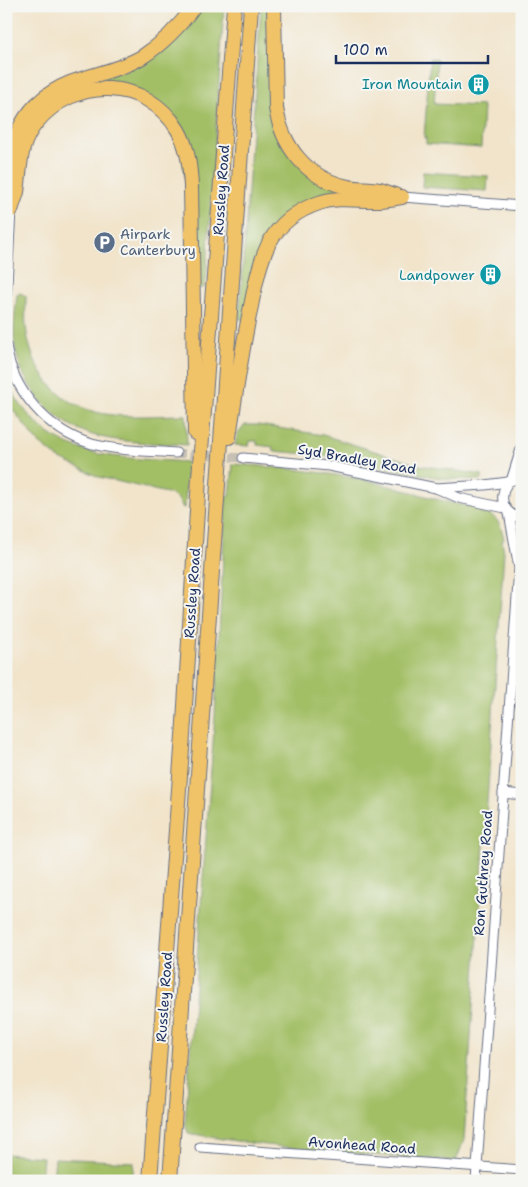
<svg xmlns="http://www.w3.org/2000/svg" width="528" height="1187" font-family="'Shantell Sans',sans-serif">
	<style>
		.green { fill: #a3bf66; stroke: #5f7762 }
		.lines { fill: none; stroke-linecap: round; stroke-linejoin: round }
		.minor-tunnel { stroke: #c6c0b5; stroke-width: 9; stroke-dasharray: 9 4.5; stroke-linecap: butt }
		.minor-casing { stroke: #666e84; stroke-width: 11 }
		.trunk-casing { stroke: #666e84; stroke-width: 16 }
		.minor { stroke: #fff; stroke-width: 9 }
		.trunk { stroke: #f1c369; stroke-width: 14 }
		.labels { text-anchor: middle; stroke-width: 4; stroke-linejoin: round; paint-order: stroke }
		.culture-label { font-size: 14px; fill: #0d838f; stroke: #f6f6f2; text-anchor: end }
		.street-label { font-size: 14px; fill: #1b2f5e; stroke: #f6f6f2 }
		.service-label { font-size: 14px; fill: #4e5e75; stroke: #f6f6f2; text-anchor: start }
	</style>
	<rect width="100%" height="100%" fill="#f6f6f2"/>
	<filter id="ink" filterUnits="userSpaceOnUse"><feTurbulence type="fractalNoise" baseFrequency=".02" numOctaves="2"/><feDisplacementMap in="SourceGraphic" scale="10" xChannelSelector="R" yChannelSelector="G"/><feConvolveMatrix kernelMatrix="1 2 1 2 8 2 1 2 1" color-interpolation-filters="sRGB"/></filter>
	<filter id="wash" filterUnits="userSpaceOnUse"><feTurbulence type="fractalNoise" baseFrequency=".0096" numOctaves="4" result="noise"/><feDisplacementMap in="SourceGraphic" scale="20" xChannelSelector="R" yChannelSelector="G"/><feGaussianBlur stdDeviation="1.12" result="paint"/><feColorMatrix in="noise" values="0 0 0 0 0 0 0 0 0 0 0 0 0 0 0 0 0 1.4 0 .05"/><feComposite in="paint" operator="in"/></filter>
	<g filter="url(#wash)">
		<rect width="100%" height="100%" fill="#f1e4cb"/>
		<g class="green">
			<path d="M200,6h24l-18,274 -2,8h-6l-20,-169 -76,-36 -1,-5c15,-5 31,-9 44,-17 24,-12 41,-33 55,-55z"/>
			<path d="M261,6h9l13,140 59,44 -1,4 -55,21 -42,105 -5,-1z"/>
			<path d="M430,58l7,2 -3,44 49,2 -2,42 -55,-4v-6h-2z"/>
			<path d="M423,172l65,4 -1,15 -65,-4z"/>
			<path d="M20,293l6,3c0,10 -1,21 0,31 5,45 34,80 79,87 26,4 55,1 81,1l1,30c-28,-2 -64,-2 -91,-9 -39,-11 -71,-44 -80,-84 -4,-18 -1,-39 1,-57z"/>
			<path d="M6,380c41,82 101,76 181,82l-2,46h-2l-5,-9 -7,-5 -72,-17 -41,-19 -20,-16 -32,-41z"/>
			<path d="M245,425h13l65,10 96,30 63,10v5l-36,-1 -127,-24 -46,-4v-4l-16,-2v-4h-7l-1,5 -14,-1 2,-10z"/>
			<path d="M233,464c47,3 94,8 140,18 37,8 71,22 108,26v5c17,1 19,12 23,25l-2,3 2,11 -40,588 -8,21c-90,-7 -180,-11 -268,-28l-3,-9 30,-409 11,-219h4z"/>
			<path d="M6,1154l37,3 -2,24h-35z"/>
			<path d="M55,1158l79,4 -2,19h-79z"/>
		</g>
	</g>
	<g filter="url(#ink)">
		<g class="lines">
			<path class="minor-tunnel" d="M176,453l67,5"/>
			<defs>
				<g id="minor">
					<path d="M402,197l120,9"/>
					<path d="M6,302l5,-92"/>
					<path d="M6,345c6,46 42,86 86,99 27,7 57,7 84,9"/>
					<path d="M243,458l86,8 107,22 23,10 46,10"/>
					<path d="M522,476l-14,6c-10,15 -6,32 14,36"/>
					<path d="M512,478l10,-32"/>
					<path d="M436,488l49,-3 23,-3"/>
					<path d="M503,793l19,2"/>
					<path d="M200,1147l322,23"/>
					<path d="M476,1181l43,-613 -10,-55"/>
				</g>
				<g id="trunk">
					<path d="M274,6l2,102c6,38 30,69 68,78 12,3 23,2 35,4 6,1 12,4 18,6"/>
					<path d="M11,209c-11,-53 7,-105 59,-126 24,-9 50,-13 72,-26 20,-13 38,-31 52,-51"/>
					<path d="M11,210c2,-6 4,-12 6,-18 4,-26 1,-47 19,-69 38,-47 110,-46 142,7 10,17 12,37 13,56l4,247"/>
					<path d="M229,437c6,-41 12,-81 20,-121 5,-24 9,-51 20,-73 11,-20 29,-33 50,-40 20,-7 40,-2 60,-3 8,0 15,-2 23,-3"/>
					<path d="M150,1181l34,-459 15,-244 35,-472"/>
					<path d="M170,1181l81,-1175"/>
				</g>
			</defs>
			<use href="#minor" class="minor-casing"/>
			<use href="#trunk" class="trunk-casing"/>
			<use href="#minor" class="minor"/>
			<use href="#trunk" class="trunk"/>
		</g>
	</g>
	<defs>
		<symbol id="building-disc" viewBox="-11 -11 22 22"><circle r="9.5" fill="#0f9aa8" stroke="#f6f6f2"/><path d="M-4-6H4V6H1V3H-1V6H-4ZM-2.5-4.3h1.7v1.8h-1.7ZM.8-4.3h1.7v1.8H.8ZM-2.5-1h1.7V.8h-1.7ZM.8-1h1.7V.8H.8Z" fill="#fff"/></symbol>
		<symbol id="parking-disc" viewBox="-11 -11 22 22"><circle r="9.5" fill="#5c6f8a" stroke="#f6f6f2"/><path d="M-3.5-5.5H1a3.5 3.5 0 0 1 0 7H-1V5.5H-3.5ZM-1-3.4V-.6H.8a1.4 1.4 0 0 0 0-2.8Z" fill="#fff"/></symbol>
	</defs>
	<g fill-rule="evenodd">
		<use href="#building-disc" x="466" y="72" width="25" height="25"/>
		<use href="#parking-disc" x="92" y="230" width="25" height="25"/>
		<use href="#building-disc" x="478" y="262" width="25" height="25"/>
	</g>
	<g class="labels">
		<g class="culture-label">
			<text x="462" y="89">Iron Mountain</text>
			<text x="475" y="280">Landpower</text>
		</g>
		<g class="street-label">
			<text transform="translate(221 190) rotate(-86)" y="5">Russley Road</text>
			<text transform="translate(357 459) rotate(10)" y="5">Syd Bradley Road</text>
			<text transform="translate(192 593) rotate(-86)" y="5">Russley Road</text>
			<text transform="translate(483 873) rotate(-86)" y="5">Ron Guthrey Road</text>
			<text transform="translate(164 997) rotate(-86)" y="5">Russley Road</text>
			<text transform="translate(362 1145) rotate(4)" y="5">Avonhead Road</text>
		</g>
		<g class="service-label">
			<text x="120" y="239">Airpark<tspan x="120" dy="16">Canterbury</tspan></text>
		</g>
	</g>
	<rect width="528" height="1187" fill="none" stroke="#f6f6f2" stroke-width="25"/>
	<path d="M336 55v8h152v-8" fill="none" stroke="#1b2f5e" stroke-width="2.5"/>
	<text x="343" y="55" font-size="15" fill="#1b2f5e" stroke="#f6f6f2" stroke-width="4" paint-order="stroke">100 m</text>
</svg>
